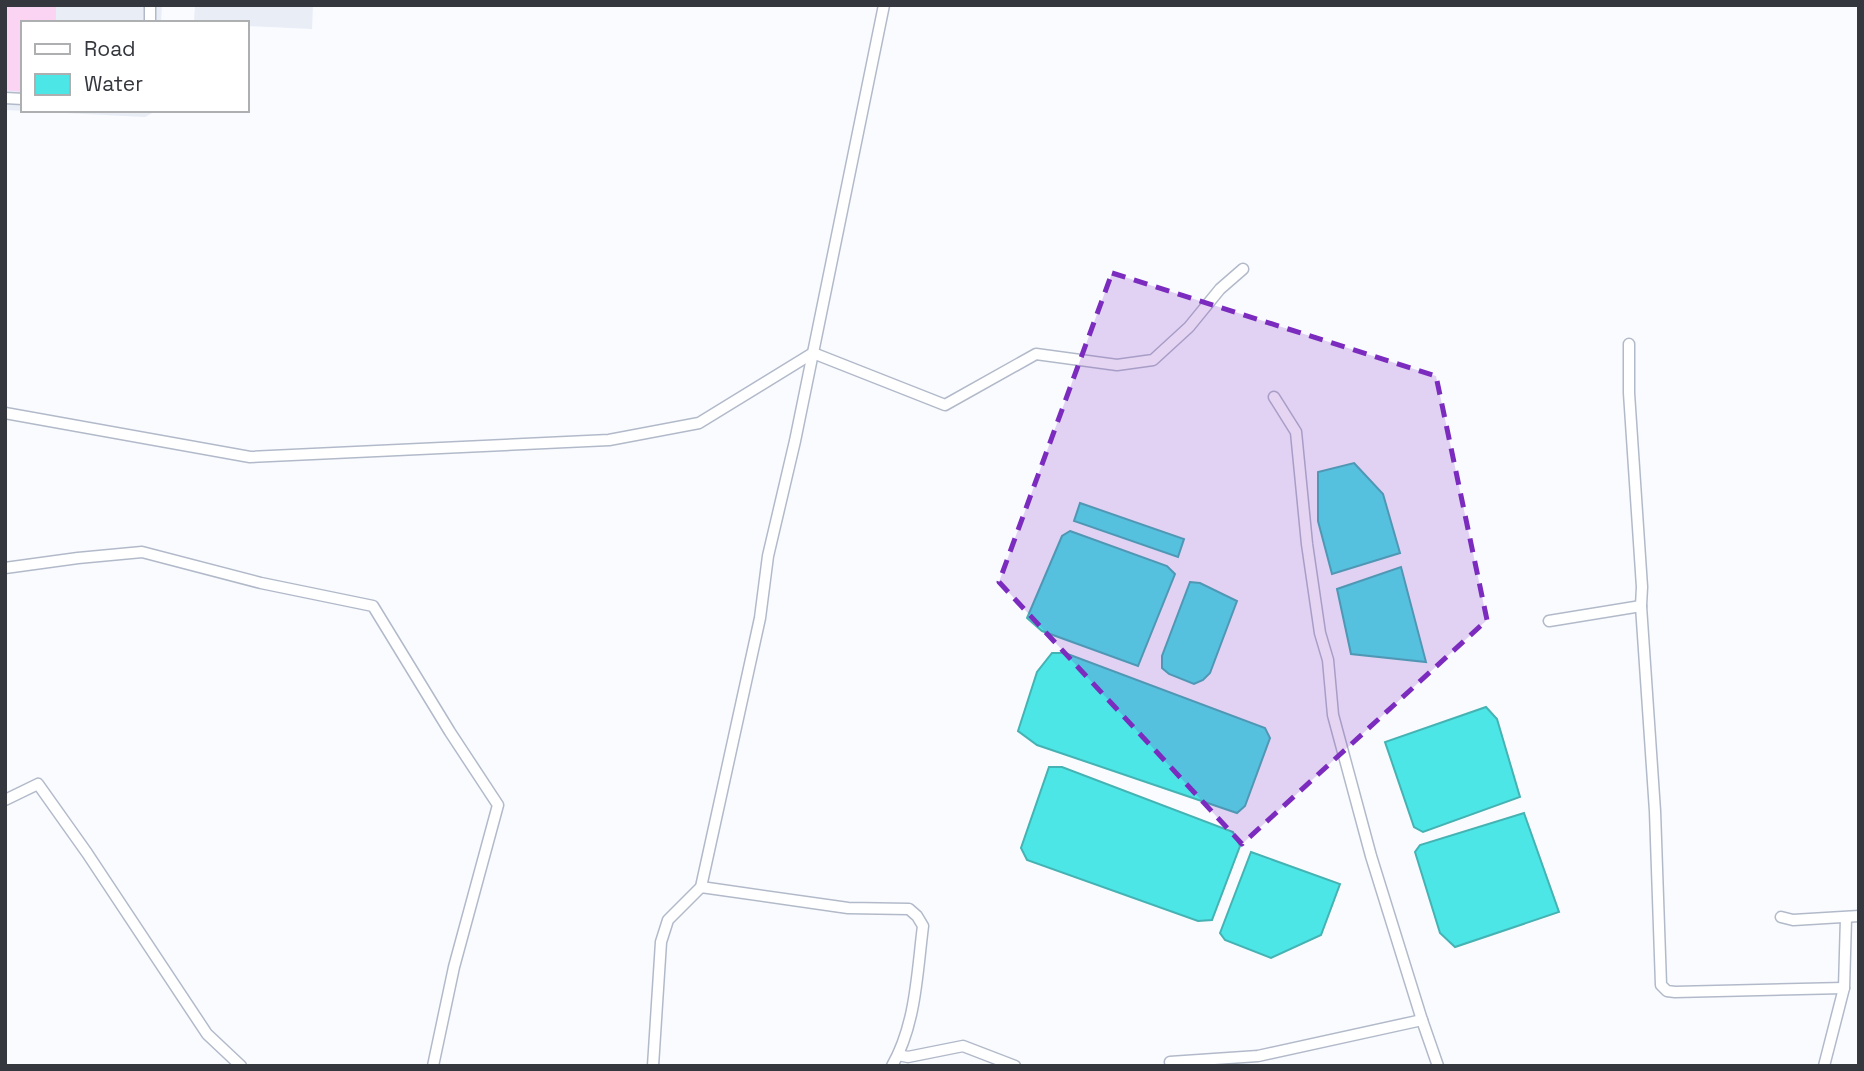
<svg xmlns="http://www.w3.org/2000/svg" width="1864" height="1071" font-family="'Space Grotesk',sans-serif">
	<style>
		.built { fill: #e8edf6 }
		.green { fill: #fbd4f3 }
		.water { fill: #4ce6e6; stroke: #45b2b3; stroke-width: 2 }
		.lines { fill: none; stroke-linecap: round; stroke-linejoin: round }
		.minor-casing { stroke: #b2baca; stroke-width: 13 }
		.minor { stroke: #fff; stroke-width: 10 }
		.marked { fill: #7b2cbf; fill-opacity: 0.2; stroke: #7b2cbf; stroke-width: 5; stroke-dasharray: 14 9; stroke-linejoin: round }
	</style>
	<rect width="100%" height="100%" fill="#fafbff"/>
	<g class="built">
		<path d="M5,5h157l-1,18h-138v87h132l-1,2 -9,5 -140,-7z"/>
		<path d="M195,5h118l-1,24 -65,-3v-3h-53z"/>
	</g>
	<path class="green" d="M5,5h51v18h-33v69l-18,-2z"/>
	<g class="water">
		<path d="M1354,463l29,31 17,59 -68,21 -14,-53v-49z"/>
		<path d="M1080,503l104,36 -6,18 -104,-36z"/>
		<path d="M1070,531l97,35 8,8 -37,92 -96,-35 -15,-13 35,-82z"/>
		<path d="M1401,567l25,95 -75,-8 -14,-65z"/>
		<path d="M1190,582l10,1 37,18 -27,72 -7,7 -9,4 -25,-10 -7,-6v-12z"/>
		<path d="M1052,653h13l200,75 5,10 -25,68 -8,7 -200,-68 -19,-14 19,-59z"/>
		<path d="M1486,707l11,12 23,78 -97,35 -9,-5 -29,-85z"/>
		<path d="M1049,767h13l171,65 7,14 -28,74 -14,1 -171,-61 -6,-12z"/>
		<path d="M1524,813l35,99 -104,35 -15,-14 -25,-81 5,-7z"/>
		<path d="M1251,852l89,32 -19,51 -50,23 -46,-18 -5,-7z"/>
	</g>
	<g class="lines">
		<defs>
			<g id="minor">
				<path d="M150,23v-18"/>
				<path d="M5,98l18,1"/>
				<path d="M1629,344v49l13,194 -1,19 14,205 6,174 6,6 8,1 169,-4"/>
				<path d="M1274,397l22,35 11,112 13,89 8,27 5,55 38,141 51,164 16,46"/>
				<path d="M5,413l245,44 359,-17 90,-17 114,-70 132,52 91,-51 81,11 36,-5 36,-33 31,-38 23,-20"/>
				<path d="M5,568l73,-10 64,-6 119,31 112,23 77,126 48,73 -44,162 -21,99"/>
				<path d="M1549,621l92,-15"/>
				<path d="M5,800l33,-16 49,69 120,181 34,32"/>
				<path d="M701,887l147,21 61,1 8,7 6,10c-6,47 -7,98 -31,140"/>
				<path d="M1781,917l12,3 66,-4"/>
				<path d="M898,1055l10,2 55,-11 52,20"/>
				<path d="M1170,1062l88,-6 164,-36"/>
				<path d="M653,1066l8,-124 7,-22 33,-33 59,-269 8,-62 27,-115 89,-436"/>
				<path d="M1824,1066l20,-78 2,-70"/>
			</g>
		</defs>
		<use href="#minor" class="minor-casing"/>
		<use href="#minor" class="minor"/>
	</g>
	<path class="marked" d="M1112,273l324,103 51,244 -245,224 -243,-262z"/>
	<rect width="1864" height="1071" fill="none" stroke="#34373d" stroke-width="14"/>
	<rect x="21" y="21" width="228" height="91" fill="#ffffff" stroke="#aeafb1" stroke-width="2"/>
	<rect x="35" y="44" width="35" height="10" fill="#ffffff" stroke="#aeafb1" stroke-width="2"/>
	<text x="84" y="56" font-size="21" fill="#34373d">Road</text>
	<rect x="35" y="74" width="35" height="21" fill="#4ce6e6" stroke="#aeafb1" stroke-width="2"/>
	<text x="84" y="91" font-size="21" fill="#34373d">Water</text>
</svg>
